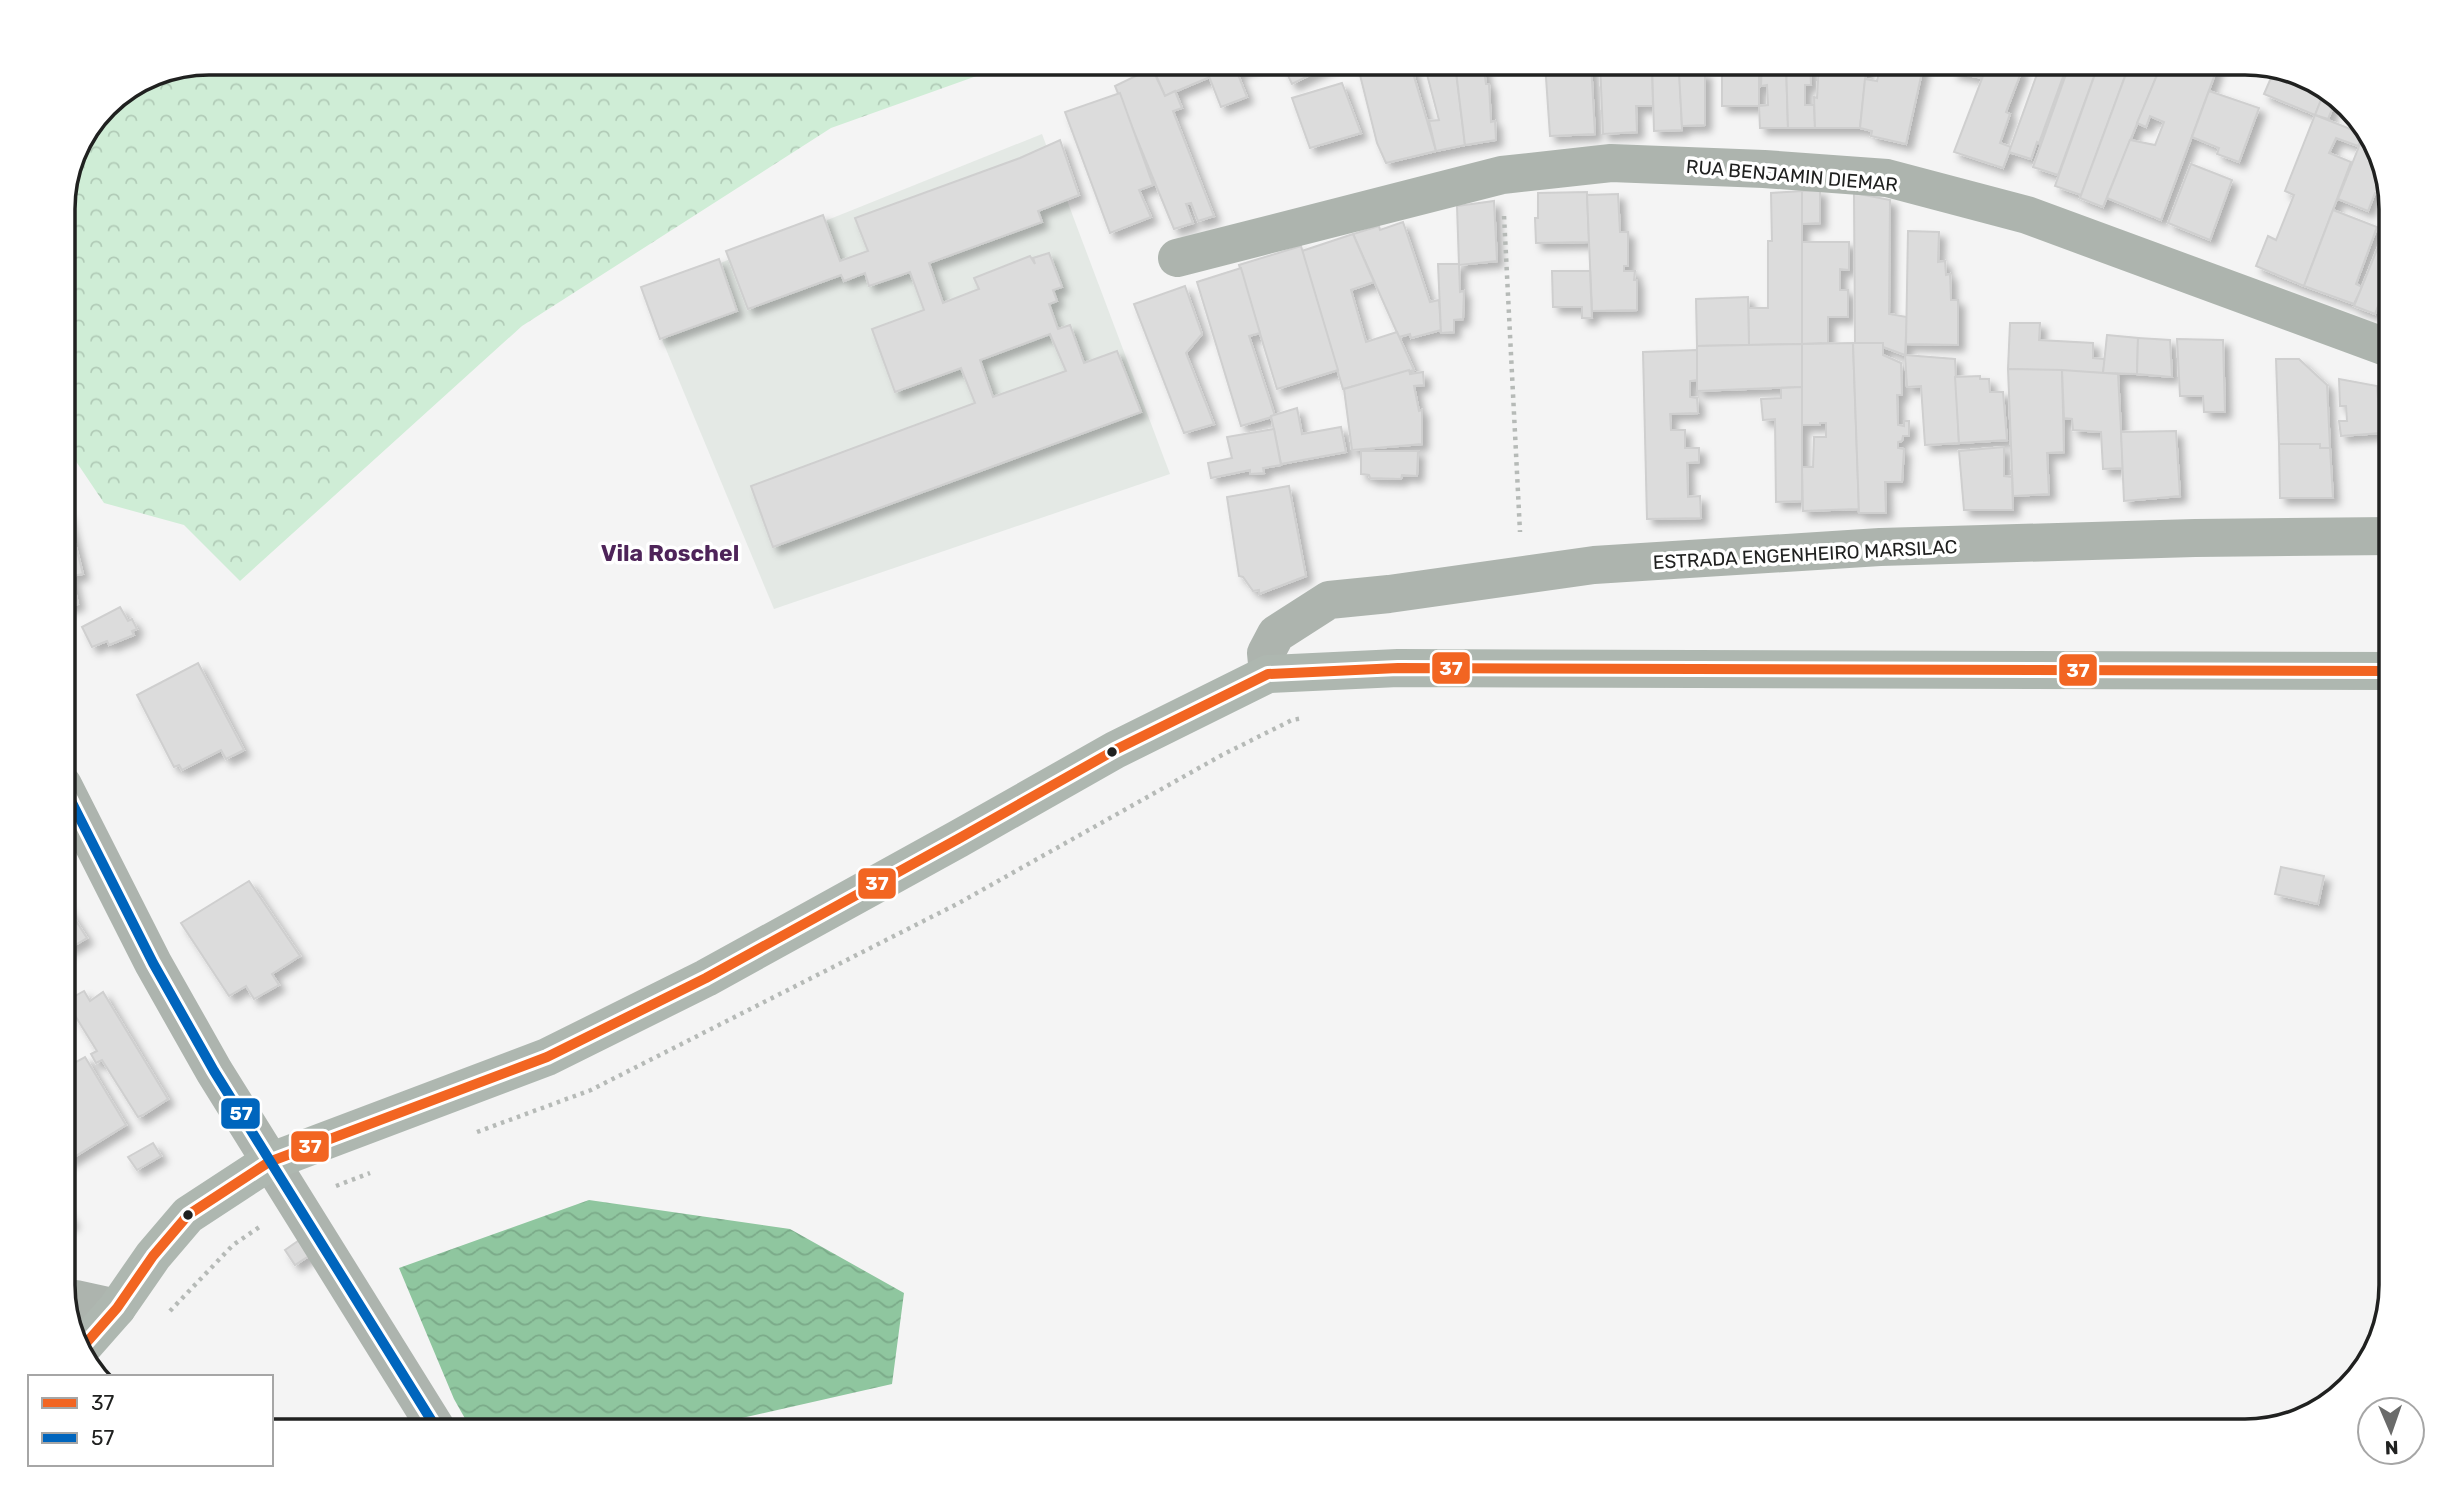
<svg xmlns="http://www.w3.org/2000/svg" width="2454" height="1494" font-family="Rubik,sans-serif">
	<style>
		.built { fill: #e4e9e5 }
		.forest { fill: url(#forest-crowns) }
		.water { fill: url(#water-waves) }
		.building { fill: #dcdcdc; stroke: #cfcfcf; stroke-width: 2; fill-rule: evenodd; filter: url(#shadow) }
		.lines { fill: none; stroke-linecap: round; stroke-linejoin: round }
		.path { stroke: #b6bab7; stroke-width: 4.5; stroke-dasharray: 3.5 5; stroke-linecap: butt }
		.minor { stroke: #adb4ae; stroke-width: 38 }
		.major { stroke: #aeb7b0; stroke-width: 38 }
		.bus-1-casing { stroke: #fff; stroke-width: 16 }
		.bus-2-casing { stroke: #fff; stroke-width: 16 }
		.bus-1 { stroke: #f26522; stroke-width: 10 }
		.bus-2 { stroke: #0065bd; stroke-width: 10 }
		.bus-dot { fill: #202120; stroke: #fff; stroke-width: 2.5 }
		.labels { text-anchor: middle; stroke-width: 7; stroke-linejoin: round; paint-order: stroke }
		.street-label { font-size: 19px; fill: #202120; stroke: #fff }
		.quarter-label { font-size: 23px; font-weight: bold; fill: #4e2459; stroke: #fff }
		.rim { fill: none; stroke: #202120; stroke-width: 3.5 }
		.line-badge { stroke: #fff; stroke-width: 2.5 }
		.badge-label { font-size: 19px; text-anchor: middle; font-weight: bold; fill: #fff }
	</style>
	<defs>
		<pattern id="forest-crowns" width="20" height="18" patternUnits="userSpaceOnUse" patternTransform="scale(1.75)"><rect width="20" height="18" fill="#cfedd6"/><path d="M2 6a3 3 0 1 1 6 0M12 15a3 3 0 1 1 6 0" fill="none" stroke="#b1cbb7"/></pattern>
		<pattern id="water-waves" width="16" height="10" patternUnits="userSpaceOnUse" patternTransform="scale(1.75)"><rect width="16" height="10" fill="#8fc69f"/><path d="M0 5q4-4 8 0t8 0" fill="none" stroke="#7baa89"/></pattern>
		<filter id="shadow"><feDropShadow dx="6" dy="6" stdDeviation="3.5" flood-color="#0004"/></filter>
	</defs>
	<rect width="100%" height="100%" fill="#f4f4f4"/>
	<path class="built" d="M1042,134l128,340 -396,135 -131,-315z"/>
	<path class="forest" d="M210,63h803l-182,65 -309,198 -282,255 -56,-56 -80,-22 -41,-61v-242l11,-47 32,-47 48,-32z"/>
	<path class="water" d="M589,1200l201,29 114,64 -12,91 -168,38 -7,9h-245l-18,-32 -55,-131z"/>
	<g class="building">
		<path d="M1157,63h47l6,14 -45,19 -13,-30z"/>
		<path d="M1259,63l-22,9 10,25 -26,10 -16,-41 5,-3z"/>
		<path d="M1282,63h52l-42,21z"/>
		<path d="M1357,63h53l26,88 -50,12 -9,-20z"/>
		<path d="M1424,63h31l10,82 -29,6 -7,-30 10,-1z"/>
		<path d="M1455,63h28l3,21h3l2,38 4,-1 1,19 -31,5z"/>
		<path d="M1545,63h46l4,71 -45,2z"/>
		<path d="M1600,63h52l1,43h-17l1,26 -34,2z"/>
		<path d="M1652,63h27l3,67 -28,1z"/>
		<rect x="1722" y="63" width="37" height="43"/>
		<path d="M1762,63h24l2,65h-28l-1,-22 9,-1 -1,-20 -6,1z"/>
		<path d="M1786,63h24l1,22h-6v20h9l1,23h-27z"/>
		<path d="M1817,63h50l-7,65h-45l-1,-31 3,1 2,-35z"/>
		<path d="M1881,63h43l-18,81 -35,-8 1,-5 -12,-3 5,-49 12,2z"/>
		<path d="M1955,63h33l-5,15 -31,-6z"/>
		<path d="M1988,63h20l14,7 -16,42 4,2 -10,29 11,4 -8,21 -49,-16z"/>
		<path d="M2041,63h27l-29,80 -2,-1 -6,17 -22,-7z"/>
		<path d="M2070,63h29l-41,112 -25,-8z"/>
		<path d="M2099,63h31l-49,132 -26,-9z"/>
		<path d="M2130,63h32l-59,144 -23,-9z"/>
		<path d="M2162,63h24l29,11 -54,146 -54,-22 23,-58 25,5 9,-23 -14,-6 -4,11 -9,-4z"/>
		<path d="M2186,63h33l-5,11z"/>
		<path d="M1152,68l13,28 10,-5 7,17 -9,3 41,105 -16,5 -7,-18 -5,1 7,19 -19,6 -59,-143z"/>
		<path d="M2274,71l44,12 7,7 -10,25 -51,-21z"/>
		<path d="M1705,72v53l-23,1 -3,-53z"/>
		<path d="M1342,83l19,50 -51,15 -18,-50z"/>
		<path d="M2325,90l11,10 -8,19 -13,-4z"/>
		<path d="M2209,91l50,17 -20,54 -22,-8 2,-6 -27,-11z"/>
		<path d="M1120,93l33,92 -14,5 12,27 -41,16 -45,-121z"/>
		<path d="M2315,115l48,19 -5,12 -22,-8 -7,15 22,9 -47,124 -48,-20 12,-30 8,4 18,-45 -9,-4z"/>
		<path d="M2364,134l7,3 19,62 -15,-6 -7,18 -30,-12z"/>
		<path d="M1060,140l19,55 -41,16 4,11 -113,41 14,40 36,-14 -5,-11 56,-22 5,8 -2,-6 16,-5 13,34 -9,3 4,11 -8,3 9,25 12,-4 14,38 33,-12 24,61 -368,135 -22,-61 224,-83 -14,-35 -66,24 -23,-63 52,-19 -14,-38 -41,14 -4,-13 -21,8 -3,-6 -93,34 -22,-58 97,-36 17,46 28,-10 -13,-33 165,-60zM1050,334l16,37 -73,26 -13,-37z"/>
		<path d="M2191,164l41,16 -22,60 -42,-17z"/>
		<path d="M1820,190v33l-18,1v-33z"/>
		<path d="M1802,191v153l-53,1 -1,-37h20v-67h4l-1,-48z"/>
		<path d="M1587,192l2,50 -53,1 -1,-25h3v-25z"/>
		<path d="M1854,193l36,7 -1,114 18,3 -2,38 -22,-8v-4h-28z"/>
		<path d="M1618,194l2,38h8v34h-4v5h11l-1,9h3v30l-45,1 -5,-116z"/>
		<path d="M1494,201l3,60 -38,4 -2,-59z"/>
		<path d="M2333,210l44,17 -21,57 6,3 -8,17 -50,-18z"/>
		<path d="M2391,215v57l-16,42 -21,-8z"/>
		<path d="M1403,222l27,80 9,-2 2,30 -30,8 -1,-4 -11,3 -46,-103 26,-8 1,4z"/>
		<path d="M1908,231l31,1 -1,30 7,-1 1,14 4,-1 1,26h7v45l-52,-1z"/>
		<path d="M1353,234l21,48 -23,8 15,52 31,-10 17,38 -71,19 -41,-138z"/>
		<path d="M1802,242h47v28l-9,-1v21h8v27h-20v26l-26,1z"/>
		<path d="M1301,246l37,124 -61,19 -38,-124z"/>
		<path d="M719,259l18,52 -77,28 -19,-52z"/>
		<path d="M1438,264h21l1,28 4,-1 -1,28 -9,1v12l-13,1z"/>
		<path d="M1241,268l19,65 -11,3 26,80 -34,10 -44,-144z"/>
		<path d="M1552,271h38l2,47h-10v-11h-29z"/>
		<path d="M1185,286l17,48 -16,19 28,71 -30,9 -50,-129z"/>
		<path d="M2391,287v33l-11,-4z"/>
		<path d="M1748,297l1,48 -52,1 -1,-47z"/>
		<path d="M2010,323h30l-1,17 54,3v15l12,1 -2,14 -95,-4z"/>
		<path d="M2107,335l31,3 -1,36 -34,-1z"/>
		<path d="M2138,338l32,2 2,37 -35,-3z"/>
		<path d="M2177,339l46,1 2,72h-21l-1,-16h-23z"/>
		<path d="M1853,343l6,166 -56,2 -1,-44h11l1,-30h12v-14h-6v2h-18v-81z"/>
		<path d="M1853,343h30v12l18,8 1,32h-5l1,30 6,1v-5h5v15h-6l-1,5 -4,1v6l6,1 -2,33h-17l1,31h-27z"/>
		<path d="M1802,344v43l-105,4v-45z"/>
		<path d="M1697,350v30l-7,1v16l7,1 1,15 -28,1 1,16h14v18h14v14l-12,1 1,34 12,-1 1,22 -54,1 -4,-167z"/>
		<path d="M1905,355l50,4 4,84 -34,2 -4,-59 -14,1z"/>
		<path d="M2276,359h23l28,26 3,63h-10v-4h-41z"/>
		<path d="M2008,369l54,1 2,82 -17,1 2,41 -36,2z"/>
		<path d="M1409,370l1,4 13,-2 1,13 -10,1 5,25 3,-1v34l-70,6 -8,-61z"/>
		<path d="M2062,370l56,4 5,94 -20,1 -2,-37 -28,-2 -1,-11 -8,-1z"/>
		<path d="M1980,376v3h9l1,13h13l4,48 -48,3 -4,-66z"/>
		<path d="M2339,379l38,7 4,47 -40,3 -2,-15h8l-1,-15h-6z"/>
		<path d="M1802,387v114l-26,1 -1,-83 -12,1 -2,-21 20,-1v-10z"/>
		<path d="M1297,408l5,26 39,-7 5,25 -65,12 -10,-48z"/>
		<path d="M1274,429l7,36 -18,3 1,5 -14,1v-4l-39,8 -3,-15 24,-5 -5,-21z"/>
		<path d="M2176,431l4,65 -56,5 -3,-69z"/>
		<path d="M2279,444h41v4h10l3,50h-53z"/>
		<path d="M2004,447v29l8,1 1,33h-49l-5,-59z"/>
		<path d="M1361,451h57l-1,25 -15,-1 -1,4 -31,-1 -1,-3 -8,-1z"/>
		<path d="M1289,486l17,90 -47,18v-4l-6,1 -10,-14 -4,-1 -12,-79z"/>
		<path d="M67,512l16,62 -11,2 6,28 -15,4v-95z"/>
		<path d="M120,607l8,14 4,-2 5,10 -5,2 2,4 -25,10 -2,-4 -15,6 -10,-20z"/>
		<path d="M198,663l46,87 -18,9 -5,-9 -39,20 -3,-5 -5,2 -37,-72z"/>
		<path d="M2281,867l43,9 -6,28 -43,-10z"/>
		<path d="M249,881l51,75 -28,18 7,11 -25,14 -8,-13 -17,10 -48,-73z"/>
		<path d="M63,901l24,37 -24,14z"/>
		<path d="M84,991l6,10 13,-9 65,107 -25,16 -5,2 -36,-57 -6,3 -5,-9 6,-3 -31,-50z"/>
		<path d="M85,1057l41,68 -60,37 -3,-5v-88z"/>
		<path d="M153,1143l8,13 -24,14 -9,-13z"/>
		<path d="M63,1206l10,16 -10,6z"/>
		<path d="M311,1232l10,16 -26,17 -10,-15z"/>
	</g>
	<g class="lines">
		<g class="path">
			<path d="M1504,216l16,316"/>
			<path d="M477,1132l114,-42 368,-187 263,-148 70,-35 11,-2"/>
			<path d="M336,1186l34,-13"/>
			<path d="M170,1311l63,-66 28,-19"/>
		</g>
		<g class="minor">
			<path d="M1177,258l325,-83 109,-12 153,6 123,9 140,37 364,134"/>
			<path d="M1268,674l-2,-21 10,-19 53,-34 60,-6 205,-29 286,-18 315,-9 196,-2"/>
			<path d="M63,785l90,178 61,108 224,360"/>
			<path d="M65,1299h11l41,9"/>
		</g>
		<path class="major" d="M80,1350l37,-42 36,-52 35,-41 81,-53 278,-105 159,-79 252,-139 157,-89 153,-76 130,-6 993,3"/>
		<defs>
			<path id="bus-1" d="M80,1350l37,-42 36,-52 35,-41 81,-53 278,-105 159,-79 252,-139 157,-89 153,-76 130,-6 993,3"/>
			<path id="bus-2" d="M63,785l90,178 61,108 224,360"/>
		</defs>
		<use href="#bus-1" class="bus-1-casing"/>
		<use href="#bus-2" class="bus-2-casing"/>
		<use href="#bus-1" class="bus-1"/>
		<use href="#bus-2" class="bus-2"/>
	</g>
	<g class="bus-dot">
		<circle cx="1112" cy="752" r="6"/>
		<circle cx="188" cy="1215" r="6"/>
	</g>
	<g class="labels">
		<g class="street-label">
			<text transform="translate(1792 175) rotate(5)" y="7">RUA BENJAMIN DIEMAR</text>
			<text transform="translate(1805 554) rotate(-3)" y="7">ESTRADA ENGENHEIRO MARSILAC</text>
		</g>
		<g class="quarter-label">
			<text x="670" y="561">Vila Roschel</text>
		</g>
	</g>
	<path d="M0 0H2454V1494H0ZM209 75H2245A134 134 0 0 1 2379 209V1285A134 134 0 0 1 2245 1419H209A134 134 0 0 1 75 1285V209A134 134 0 0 1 209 75Z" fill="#fff" fill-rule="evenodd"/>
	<path class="rim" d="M209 75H2245A134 134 0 0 1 2379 209V1285A134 134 0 0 1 2245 1419H209A134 134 0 0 1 75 1285V209A134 134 0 0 1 209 75Z"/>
	<g class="line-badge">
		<rect x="1431" y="651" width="40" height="34" rx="7" fill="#f26522"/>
		<rect x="2058" y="653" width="40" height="34" rx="7" fill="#f26522"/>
		<rect x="857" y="867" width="40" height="33" rx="7" fill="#f26522"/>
		<rect x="220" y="1097" width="41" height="33" rx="7" fill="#0065bd"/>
		<rect x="290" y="1130" width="40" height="33" rx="7" fill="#f26522"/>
	</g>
	<g class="badge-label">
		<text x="1451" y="675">37</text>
		<text x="2078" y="677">37</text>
		<text x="877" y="890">37</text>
		<text x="241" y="1120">57</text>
		<text x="310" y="1153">37</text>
	</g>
	<rect x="28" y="1375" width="245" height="91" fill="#ffffff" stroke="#a6a6a6" stroke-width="2"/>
	<rect x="42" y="1398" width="35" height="10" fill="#f26522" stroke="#a6a6a6" stroke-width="2"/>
	<text x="91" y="1410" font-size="21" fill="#202120">37</text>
	<rect x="42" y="1433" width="35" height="10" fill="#0065bd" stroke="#a6a6a6" stroke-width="2"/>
	<text x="91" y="1445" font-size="21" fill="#202120">57</text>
	<g transform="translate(2391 1431) rotate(178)"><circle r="33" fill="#ffffff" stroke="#a6a6a6" stroke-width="2"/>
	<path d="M0-5L12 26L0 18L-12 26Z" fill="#6a6b6a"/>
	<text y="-10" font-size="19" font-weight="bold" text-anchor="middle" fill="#202120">N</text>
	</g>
</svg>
